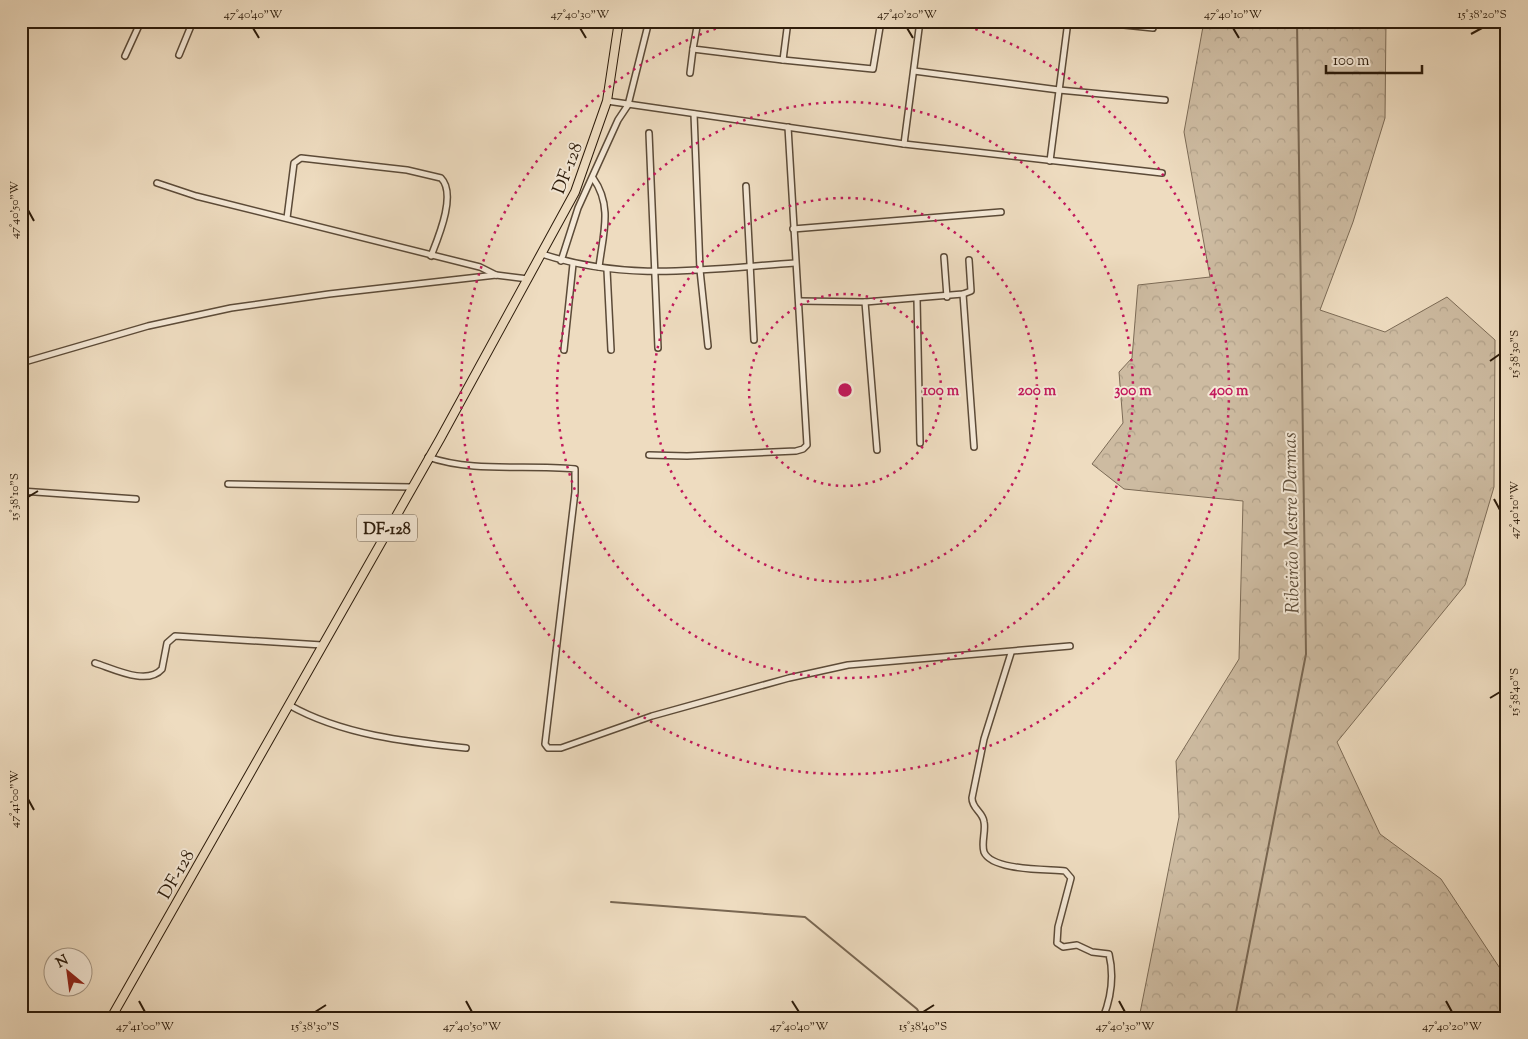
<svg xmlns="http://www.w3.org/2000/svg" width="1528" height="1039" font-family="'Sorts Mill Goudy',serif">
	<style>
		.forest { fill: url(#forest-crowns); stroke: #7c6b56 }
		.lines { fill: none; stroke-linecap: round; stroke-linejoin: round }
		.stream { stroke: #796752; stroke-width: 2 }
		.minor-casing { stroke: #5c4b38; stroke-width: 8 }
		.primary-casing { stroke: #2c1b0a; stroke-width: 10 }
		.minor { stroke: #f4e8d6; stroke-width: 5 }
		.primary { stroke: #eedcc0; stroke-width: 8 }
		.ticks { fill: none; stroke: #2c1b0a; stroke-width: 2 }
		.ring { fill: none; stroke: #c2185b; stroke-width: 2.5; stroke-dasharray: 2.5 5 }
		.labels { text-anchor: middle; stroke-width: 4; stroke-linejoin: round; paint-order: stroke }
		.shield { fill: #f4e8d6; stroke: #685847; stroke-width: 1 }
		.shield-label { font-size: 16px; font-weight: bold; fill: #2c1b0a }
		.street-label { font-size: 18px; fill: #2c1b0a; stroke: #f4e8d6 }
		.water-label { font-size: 19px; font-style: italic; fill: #5f4e3a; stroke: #f4e8d6 }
		.centre { fill: #c2185b; stroke: #f4e8d6; stroke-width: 2.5 }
		.ring-label { font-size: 15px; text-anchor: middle; font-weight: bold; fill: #c2185b; stroke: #f4e8d6; stroke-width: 4; stroke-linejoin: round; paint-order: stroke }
		.neatline { fill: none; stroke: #2c1b0a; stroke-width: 2 }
		.ticks-label { font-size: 12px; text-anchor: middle; fill: #2c1b0a }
	</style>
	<defs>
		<pattern id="forest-crowns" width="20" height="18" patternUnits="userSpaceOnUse" patternTransform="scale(1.25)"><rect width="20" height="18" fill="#cdbba1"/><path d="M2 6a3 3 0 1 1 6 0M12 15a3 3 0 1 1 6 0" fill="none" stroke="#b0a089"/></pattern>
	</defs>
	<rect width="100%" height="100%" fill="#eedcc0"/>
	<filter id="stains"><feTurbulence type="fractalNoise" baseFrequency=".004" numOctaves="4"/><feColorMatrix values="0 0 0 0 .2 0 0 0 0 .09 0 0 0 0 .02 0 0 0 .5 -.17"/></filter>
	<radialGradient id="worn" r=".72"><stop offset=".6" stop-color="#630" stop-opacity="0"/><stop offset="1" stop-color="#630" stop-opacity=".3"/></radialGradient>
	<path class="forest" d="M1204,21h182l-1,97 -32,104 -33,88 65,22 62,-35 48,43 -1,147 -29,98 -128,157 43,92 61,45 66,100v39h-368l40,-201 -3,-56 63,-102 4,-158 -119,-12 -32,-25 31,-41 -4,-51 13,-14 6,-73 72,-8 -26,-145z"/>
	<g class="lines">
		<g class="stream">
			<path d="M611,902l194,15 112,92 5,9"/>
			<path d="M1235,1018l71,-364 -9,-633"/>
		</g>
		<defs>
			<g id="minor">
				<path d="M698,21l-5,28 90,11 90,9 8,-48"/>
				<path d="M1085,21l68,7v-7"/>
				<path d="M179,55l14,-34"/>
				<path d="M125,56l16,-35"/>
				<path d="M783,60l5,-39"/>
				<path d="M914,71l145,19 106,10"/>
				<path d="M690,73l3,-24"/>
				<path d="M607,101l297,43 258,29"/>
				<path d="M694,114l6,156 8,76"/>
				<path d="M649,133l9,215"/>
				<path d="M904,144l16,-123"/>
				<path d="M1050,161l18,-140"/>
				<path d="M593,178c20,28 10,56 6,89"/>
				<path d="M157,183l39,13 284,71 16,8"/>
				<path d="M746,186l8,154"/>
				<path d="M287,218l7,-55 7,-5 106,12 34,8c16,16 -3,60 -10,78"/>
				<path d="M793,229l208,-17"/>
				<path d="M542,254c86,28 164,15 253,9"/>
				<path d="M944,257l3,40"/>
				<path d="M561,261l17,-53 40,-88 10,-15 21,-84"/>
				<path d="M607,270l4,80"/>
				<path d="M963,294l11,153"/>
				<path d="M917,299l3,144"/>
				<path d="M800,301l65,1 98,-8 8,-3 -2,-31"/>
				<path d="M865,302l12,148"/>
				<path d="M564,350l9,-86"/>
				<path d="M21,363l127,-37 83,-18 98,-14 167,-19 32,4"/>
				<path d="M649,455l38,1 109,-5 7,-2 4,-4 -19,-318"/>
				<path d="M428,457c46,16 99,7 147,12v23l-30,252 3,4h13l91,-32 137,-38 59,-13 222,-19"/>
				<path d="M228,484l183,3"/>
				<path d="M21,491l115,8"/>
				<path d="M1011,653l-27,86 -12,59c0,11 11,14 12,24 2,9 -3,21 0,30 8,19 64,17 81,19l6,7 -13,49 -1,16 6,4 14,-2 15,7 17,2c5,21 2,44 -6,64"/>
				<path d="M95,663c19,6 52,23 67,6l5,-26 8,-7 147,9"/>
				<path d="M289,705c53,30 118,37 177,43"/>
			</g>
			<path id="primary" d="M111,1018l329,-579 135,-247 32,-91 12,-80"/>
		</defs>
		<use href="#minor" class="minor-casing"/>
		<use href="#primary" class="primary-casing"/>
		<use href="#minor" class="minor"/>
		<use href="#primary" class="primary"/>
	</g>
	<path class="ticks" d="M253,28l6,10M580,28l6,10M907,28l6,10M1233,28l6,10M1471,34l11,-6M28,210l6,11M1490,361l10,-7M28,497l10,-6M1494,499l6,11M1490,698l10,-6M28,799l6,11M139,1001l6,11M466,1001l6,11M792,1001l7,11M1119,1001l6,11M1446,1001l6,11M315,1012l11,-7M923,1012l11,-7"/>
	<g class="ring">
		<circle cx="845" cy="390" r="96"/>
		<circle cx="845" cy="390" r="192"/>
		<circle cx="845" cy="390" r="288"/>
		<path d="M954 22A384 384 0 1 1 736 22"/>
	</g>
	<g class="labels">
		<rect class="shield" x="357" y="514.5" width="60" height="27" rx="4"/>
		<g class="shield-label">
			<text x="387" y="534">DF-128</text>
		</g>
		<g class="street-label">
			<text transform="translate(567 168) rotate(-69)" y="6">DF-128</text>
			<text transform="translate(176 874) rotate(-60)" y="6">DF-128</text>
		</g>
		<g class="water-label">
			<text transform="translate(1290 523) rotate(-91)" y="7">Ribeirão Mestre Darmas</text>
		</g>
	</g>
	<circle cx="845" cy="390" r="8" class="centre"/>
	<g class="ring-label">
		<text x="941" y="395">100 m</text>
		<text x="1037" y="395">200 m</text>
		<text x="1133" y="395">300 m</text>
		<text x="1229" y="395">400 m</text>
	</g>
	<rect width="1528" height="1039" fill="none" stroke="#eedcc0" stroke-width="55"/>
	<g transform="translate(68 972) rotate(331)"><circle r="24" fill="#f4e8d6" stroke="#a49684"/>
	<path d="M0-4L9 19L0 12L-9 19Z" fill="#8f2418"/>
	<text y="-8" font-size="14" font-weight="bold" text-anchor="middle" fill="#2c1b0a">N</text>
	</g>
	<path d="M1326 65v8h96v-8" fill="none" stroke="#2c1b0a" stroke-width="2.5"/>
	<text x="1333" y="65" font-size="15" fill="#2c1b0a" stroke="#f4e8d6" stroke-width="4" paint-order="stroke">100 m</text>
	<rect x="28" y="28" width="1472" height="984" class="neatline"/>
	<g class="ticks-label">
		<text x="253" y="18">47°40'40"W</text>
		<text x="580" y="18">47°40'30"W</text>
		<text x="907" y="18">47°40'20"W</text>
		<text x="1233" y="18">47°40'10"W</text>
		<text x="1482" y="18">15°38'20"S</text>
		<text transform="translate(14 210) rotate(-90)" y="4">47°40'50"W</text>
		<text transform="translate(1514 354) rotate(-90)" y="4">15°38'30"S</text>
		<text transform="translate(14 497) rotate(-90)" y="4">15°38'10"S</text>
		<text transform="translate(1514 510) rotate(-90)" y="4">47°40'10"W</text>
		<text transform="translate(1514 692) rotate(-90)" y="4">15°38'40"S</text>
		<text transform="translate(14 799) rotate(-90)" y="4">47°41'00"W</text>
		<text x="145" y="1030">47°41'00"W</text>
		<text x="315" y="1030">15°38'30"S</text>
		<text x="472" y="1030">47°40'50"W</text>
		<text x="799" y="1030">47°40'40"W</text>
		<text x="923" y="1030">15°38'40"S</text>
		<text x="1125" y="1030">47°40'30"W</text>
		<text x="1452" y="1030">47°40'20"W</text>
	</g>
	<rect width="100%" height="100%" filter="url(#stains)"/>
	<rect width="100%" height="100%" fill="url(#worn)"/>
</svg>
